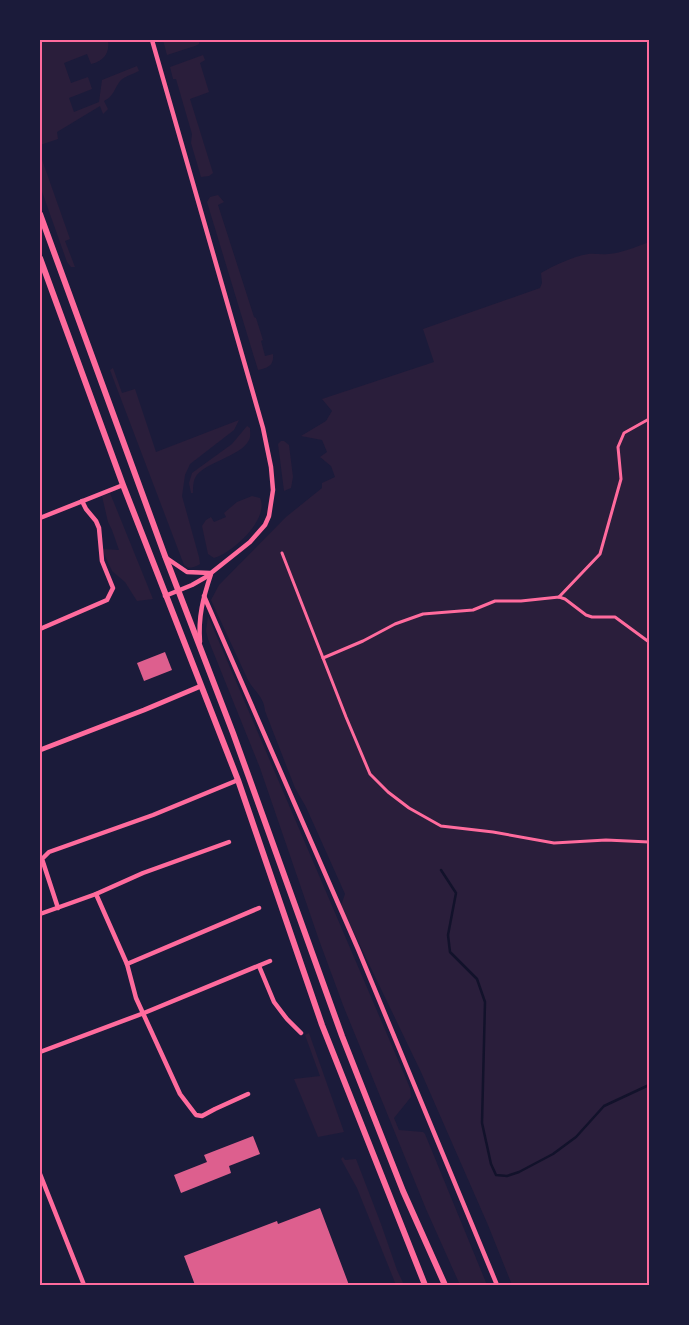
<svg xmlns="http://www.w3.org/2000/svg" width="689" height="1325" font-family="'Golos Text',sans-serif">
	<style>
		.green { fill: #2a1e3b }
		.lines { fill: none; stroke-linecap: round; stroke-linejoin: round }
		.stream { stroke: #12122b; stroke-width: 2.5 }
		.building { fill: #dd5f8e }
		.pedestrian { stroke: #ff6b9d; stroke-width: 3 }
		.minor { stroke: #ff6b9d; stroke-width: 4.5 }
		.tertiary { stroke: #ff6b9d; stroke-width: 5 }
		.primary { stroke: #ff6b9d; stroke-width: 6 }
		.neatline { fill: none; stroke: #ff6b9d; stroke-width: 2 }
	</style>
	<rect width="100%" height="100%" fill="#1b1b3a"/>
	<g class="green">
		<path d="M40,40h68c2,13 -4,21 -17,24l-4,-10 -23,9 7,20 17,-6 4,12 -23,9 5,14 25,-10 3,-22 35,-14 2,5c-6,3 -14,5 -19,10 -6,8 -6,15 -16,20l4,8 -5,5 -3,-8 -43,26 1,7 -18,6z"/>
		<path d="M163,40h27l1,2 8,-2v4l-4,2 -28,9z"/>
		<path d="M203,55l2,5 -5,3 9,29 -19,7 23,74 -4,3 -8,1 -10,-34 1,-9 -16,-55h-3l-3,-12z"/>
		<path d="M40,154l30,85 -5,2 10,26h-4l-4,-5 -27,-76z"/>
		<path d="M218,195l6,7 -6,3 36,112 2,1 7,22 -2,1 4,15 8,-2c1,11 -4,14 -15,16l-51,-168 3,-5z"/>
		<path d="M649,242v1038l-5,5h-132l-24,-60 -67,-153 -80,-166 4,-12 -39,-87 -11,-19 -30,-77c-1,-15 -12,-20 -18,-33 -12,-26 -24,-52 -36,-78l8,-15 67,-68 36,-29v-5l13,-6 -4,-11 -11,-9 7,-5 -5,-12 -21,-4 25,-15 6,-10 -10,-12 112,-37 -11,-33 117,-41 2,-5 -1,-10c14,-8 31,-16 47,-19 7,-1 13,1 20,0 14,-1 28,-7 41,-12z"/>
		<path d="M113,368l9,25 13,-4 21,63 83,-32 -5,10 -44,34 -5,11 -3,21 17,61 1,7c-6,4 -11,5 -16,1l-74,-195z"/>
		<path d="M247,426l3,2c0,4 1,9 -1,12 -8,17 -46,22 -54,38 -2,4 -2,11 -2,15h-2l-2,-10 3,-10 40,-29z"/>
		<path d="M281,441h3l5,4 4,32 -2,11 -7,3 -6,-47z"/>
		<path d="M110,493l43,106 -16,2 -12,-19 -13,-11 -10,-22 17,1 -7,-20 -4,-8 -6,-26z"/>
		<path d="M252,496l8,2c10,21 -28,55 -46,60l-6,-4 -6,-28 4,-6 5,-3 3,5 12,-5 -2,-4 13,-11z"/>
		<path d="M208,616l202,472 1,9 -17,21 5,12 24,2 2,2 62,151h-27l-34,-76 -83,-204 -24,-65 -59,-172 -52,-129 -2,-8z"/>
		<path d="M309,1033l35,99 -26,5 -24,-58 26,-3 -15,-41z"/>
		<path d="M343,1157l2,3 11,-1 25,65 16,46 7,15h-8l-39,-97 -16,-29z"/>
	</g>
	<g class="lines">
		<path class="stream" d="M441,870l15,23 -8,42 2,17 27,27 8,23 -3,121 9,41 5,11 11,1 12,-4 34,-18 23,-17 28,-31 45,-21"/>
	</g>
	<g class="building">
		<path d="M165,652l7,18 -28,11 -7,-18z"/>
		<path d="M253,1136l7,18 -31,12 2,7 -50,20 -7,-18 33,-13 -3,-7z"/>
		<path d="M320,1208l29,77h-154l-11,-29 93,-35 1,3z"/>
	</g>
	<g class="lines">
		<g class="pedestrian">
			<path d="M282,553l41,105"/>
			<path d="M559,597l41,-43 21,-75 -3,-32 6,-14 25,-14"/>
			<path d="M649,642l-34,-25h-23l-6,-2 -21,-16 -6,-2 -38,4h-26l-22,9 -50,4 -28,10 -32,17 -40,17 23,59 24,57 18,18 21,16 32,18 52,6 61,11 52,-3 43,2"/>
		</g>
		<g class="minor">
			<path d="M152,40l111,388 8,39 2,23 -4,26 -4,9 -15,17 -44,35 -14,8 -27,11"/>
			<path d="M40,518l83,-33"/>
			<path d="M165,557l22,15 23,1"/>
			<path d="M204,596l154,353 139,336"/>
			<path d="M40,629l67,-29 6,-12 -11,-27 -3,-33 -3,-7 -10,-12 -4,-8"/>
			<path d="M200,642c-2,-25 3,-44 11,-68"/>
			<path d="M96,894l31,70 9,34 44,96 16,21 6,1 13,-7 33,-15"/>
			<path d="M58,908l-16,-49 7,-7 104,-37 85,-35"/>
			<path d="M40,914l56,-20 47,-21 86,-31"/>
			<path d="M127,964l132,-56"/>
			<path d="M259,966l15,36 13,17 14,14"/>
			<path d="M40,1052l104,-39 126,-52"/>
			<path d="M40,1174l44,111"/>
		</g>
		<path class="tertiary" d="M40,750l104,-40 57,-24"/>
		<g class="primary">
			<path d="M40,214l125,342 68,177 109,303 61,155 42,94"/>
			<path d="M40,258l83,227 115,295 84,245 103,260"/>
		</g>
	</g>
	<rect width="689" height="1325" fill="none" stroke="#1b1b3a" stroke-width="82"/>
	<rect x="41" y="41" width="607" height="1243" class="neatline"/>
</svg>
